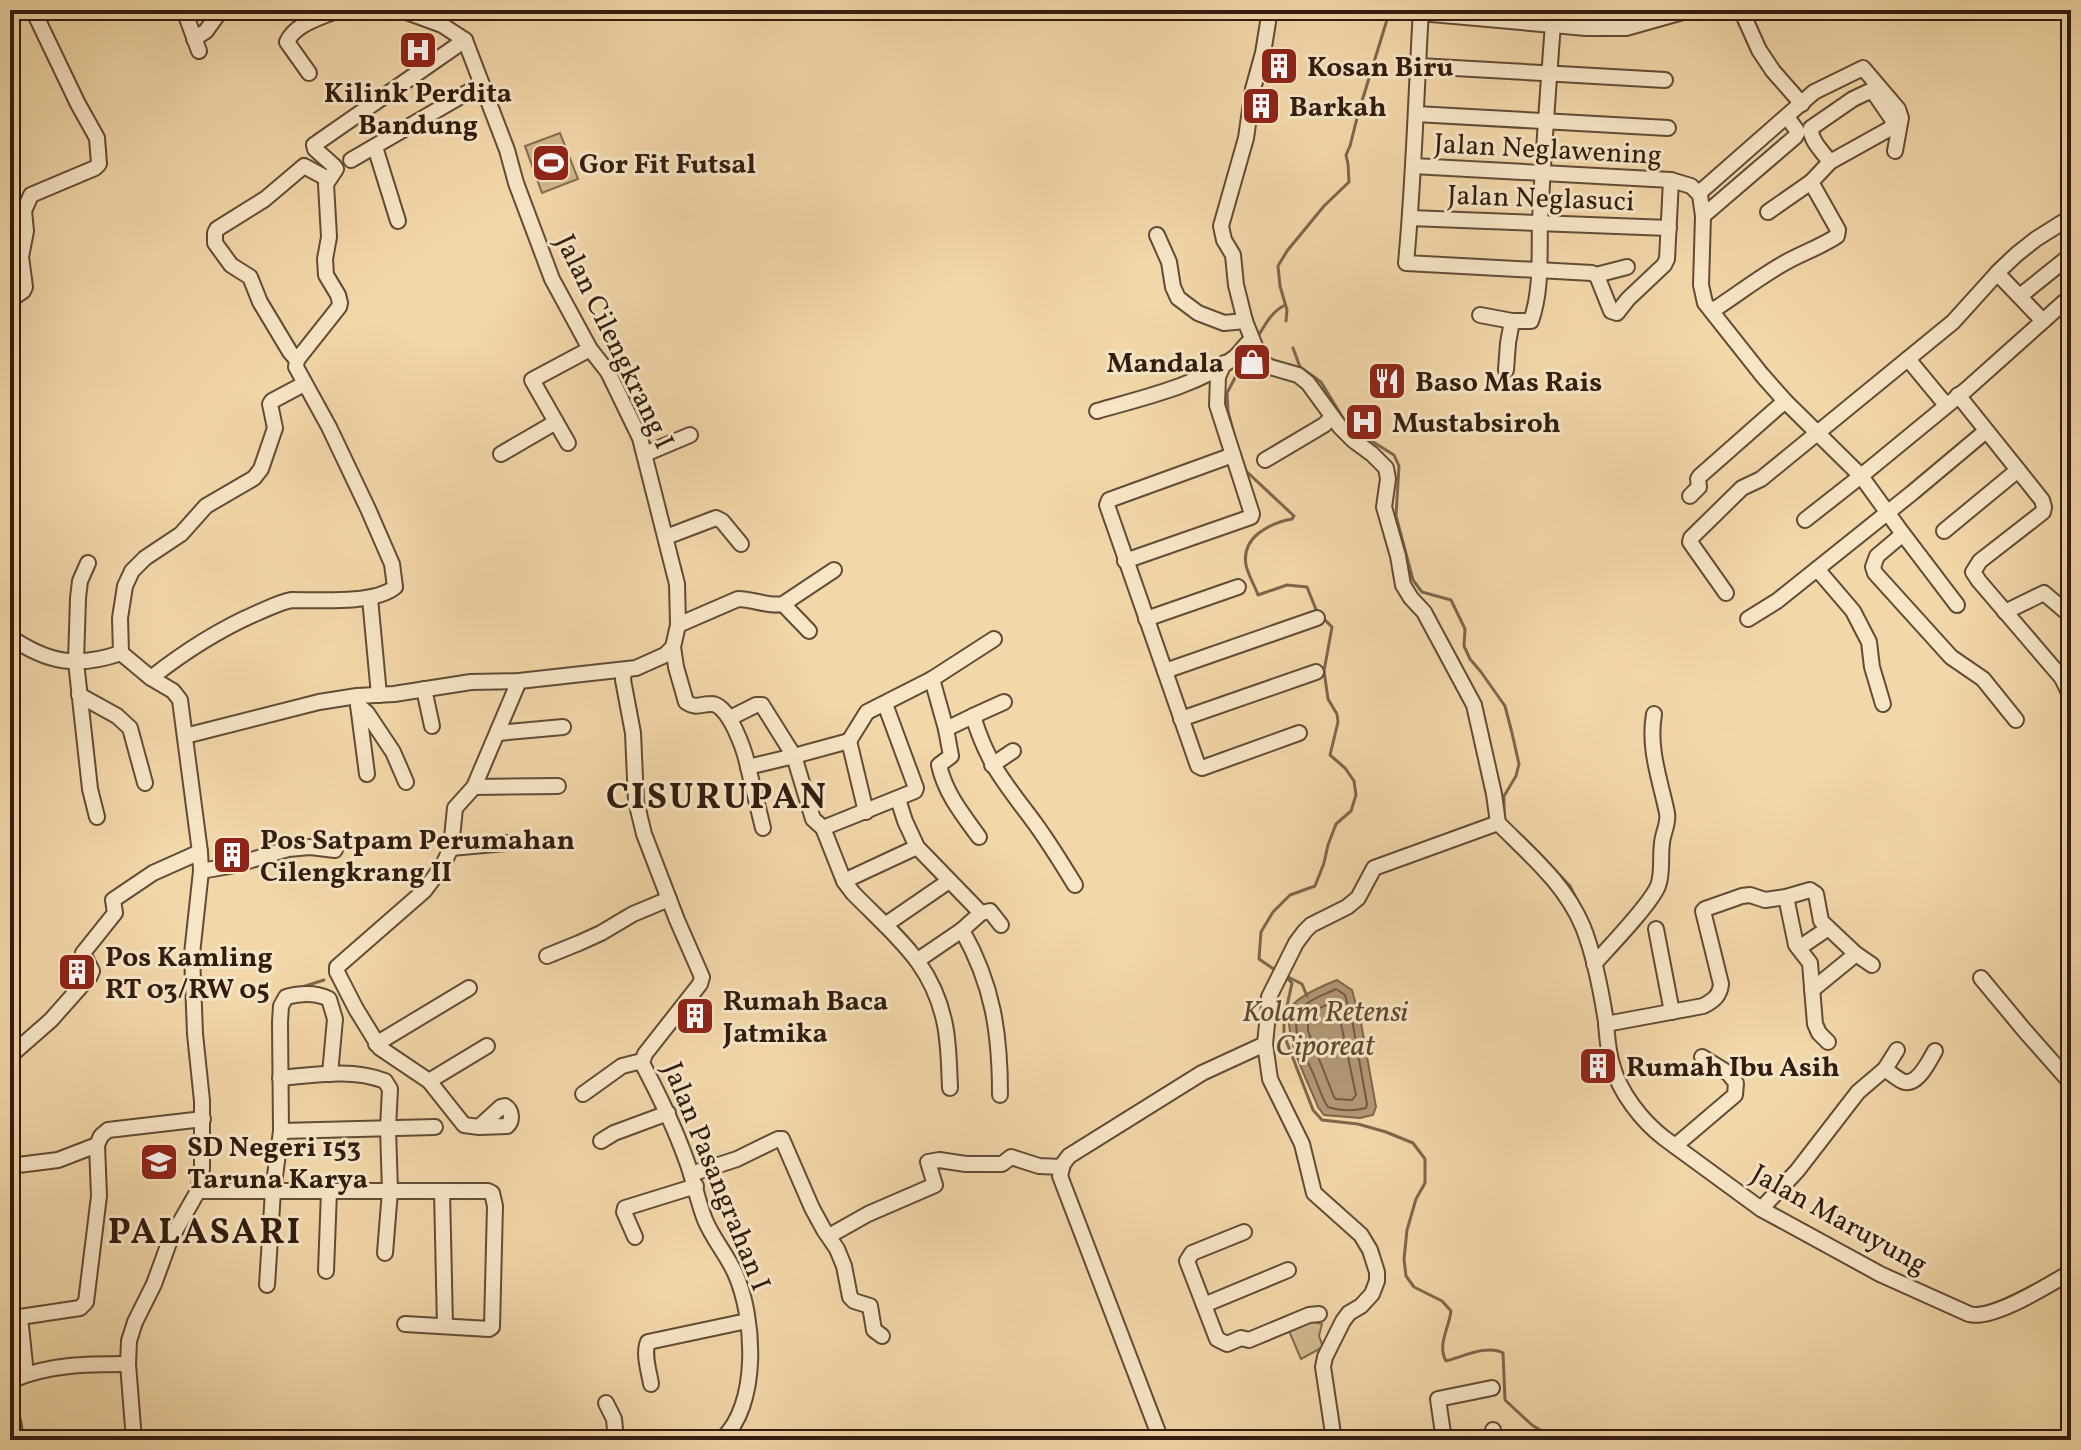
<svg xmlns="http://www.w3.org/2000/svg" width="2081" height="1450" font-family="Vollkorn,serif">
	<style>
		.green { fill: #d1b78e; stroke: #826a4f; stroke-width: 2 }
		.water { fill: #b19774; stroke: #7e664c; stroke-width: 2 }
		.lines { fill: none; stroke-linecap: round; stroke-linejoin: round }
		.shore { stroke: #725a42; stroke-width: 2 }
		.stream { stroke: #7e664c; stroke-width: 3 }
		.minor-casing { stroke: #624b36; stroke-width: 18 }
		.minor { stroke: #f7e5c6; stroke-width: 14 }
		.labels { text-anchor: middle; stroke-width: 6; stroke-linejoin: round; paint-order: stroke }
		.poi-label { font-size: 28px; font-weight: bold; fill: #321c10; stroke: #f7e5c6; text-anchor: start }
		.street-label { font-size: 28px; fill: #321c10; stroke: #f7e5c6 }
		.water-label { font-size: 30px; font-style: italic; fill: #5e4733; stroke: #f7e5c6 }
		.district-label { font-size: 36px; font-weight: bold; letter-spacing: 2px; fill: #321c10; stroke: #f7e5c6 }
	</style>
	<rect width="100%" height="100%" fill="#f2d7a8"/>
	<filter id="stains"><feTurbulence type="fractalNoise" baseFrequency=".0025" numOctaves="4"/><feColorMatrix values="0 0 0 0 .2 0 0 0 0 .09 0 0 0 0 .02 0 0 0 .5 -.17"/></filter>
	<radialGradient id="worn" r=".72"><stop offset=".6" stop-color="#630" stop-opacity="0"/><stop offset="1" stop-color="#630" stop-opacity=".3"/></radialGradient>
	<g class="green">
		<path d="M560,133l18,46 -36,14 -17,-47z"/>
		<path d="M1310,1321l12,3 -3,12 4,11 -22,12 -12,-28z"/>
	</g>
	<path class="water" d="M1337,980l15,10 9,33 15,84 -3,8 -13,3 -36,-3 -6,-8c-9,-24 -40,-79 -25,-102 7,-10 32,-20 44,-25z"/>
	<g class="lines">
		<g class="shore">
			<path d="M1336,989l9,6 8,30 14,79 -1,4c-11,3 -27,3 -38,-1 -6,-9 -9,-19 -13,-29 -7,-18 -26,-46 -16,-66 7,-12 25,-17 37,-23z"/>
			<path d="M1333,1002l4,3 19,90 -4,5 -16,-1 -2,-2 -26,-66c-2,-21 9,-21 25,-29z"/>
		</g>
		<g class="stream">
			<path d="M1286,321l1,-11 -7,-24 -2,-20 9,-15 37,-45 25,-24 -1,-18 -2,-9 4,-9 8,-32 32,-104"/>
			<path d="M1257,338c8,-13 14,-26 28,-33"/>
			<path d="M1293,348l7,19 21,15 25,41 16,12 32,20 5,11 -3,50 17,64 9,12 29,8 14,29 -1,17 6,13 11,13 24,34 7,27 7,31 -3,12 -12,20v23"/>
			<path d="M1249,351l-22,42 1,18 8,31 10,29 48,45 -2,3c-22,4 -51,18 -46,46 2,10 9,21 12,30l29,-10 20,2 10,25"/>
			<path d="M634,440l2,13"/>
			<path d="M1552,867l18,19 10,20"/>
			<path d="M1275,970l-16,-11 2,-27 12,-20 17,-17 25,-9 9,-23 4,-18 8,-21 15,-13 5,-16 -2,-14 -9,-13 -15,-13 8,-33 -1,-8 -9,-15 -4,-28 8,-44 -10,-10"/>
			<path d="M1285,976l7,7 -8,37v15l29,75 9,10 36,4 28,8 27,11 12,16v24l-9,16 -9,31 -3,29 2,17 8,11 28,14 9,10c-2,17 -14,34 -5,50 16,-4 42,-17 57,-8l2,47 27,25 24,15"/>
			<path d="M1288,977l14,7 5,12"/>
			<path d="M299,988l25,-8"/>
		</g>
		<defs>
			<g id="minor">
				<path d="M184,10l15,41"/>
				<path d="M401,10l41,15 23,15 42,110 9,33 36,96 38,70 18,23 32,66 37,146 1,41 -5,22 3,20 10,35c10,7 14,2 25,2 18,-1 34,48 37,63l46,-11 19,63 10,9 21,53 9,12c42,43 80,70 92,132 4,20 4,42 5,63"/>
				<path d="M1270,10l-7,43 -10,36 -7,49 -25,88 3,14 9,15 3,30 9,36 16,40 9,6 28,8 10,8 32,44 13,13 19,14 14,14 2,11 -4,28 14,49 5,29 8,13 13,14 50,93 20,89 4,29"/>
				<path d="M1421,10c-5,84 -7,169 -15,253l186,10 5,3 14,35 6,2 11,-14 36,-34 3,-6 4,-79"/>
				<path d="M1741,10l18,40 14,21 29,33"/>
				<path d="M1420,13l166,15h40l64,-18"/>
				<path d="M194,39l12,-8 15,-21"/>
				<path d="M1419,66l246,14"/>
				<path d="M309,73l-22,-31c8,-18 33,-24 51,-32"/>
				<path d="M1416,114l252,14"/>
				<path d="M375,147l23,74"/>
				<path d="M351,160l131,-76"/>
				<path d="M1413,166l258,14 20,6 9,9 3,21 -2,69 4,18 57,72 23,26 76,75 42,58 -26,22 -4,11 2,6 76,84 32,22 33,41"/>
				<path d="M1699,193l115,-101 49,-24 35,41 3,9 -6,33"/>
				<path d="M1768,212l43,-30"/>
				<path d="M10,215l14,-4 7,-16 64,-27 4,-4 -2,-26 -19,-34 -45,-94"/>
				<path d="M1703,216l92,-79 3,-5 -8,-11"/>
				<path d="M1410,218l259,10"/>
				<path d="M1157,235l12,27 4,25 5,11 20,15 26,10 21,-2"/>
				<path d="M1997,273l46,48"/>
				<path d="M1596,275l31,-8"/>
				<path d="M2020,296l51,-41"/>
				<path d="M10,300l13,-9 2,-4 -4,-30 5,-26 -2,-20"/>
				<path d="M1712,311c23,-15 45,-32 69,-46 18,-11 38,-17 56,-29l1,-6 -27,-48 19,-20 61,-34 2,-6 -1,-3 -20,-29 -19,9 -42,29c-1,13 12,24 19,34"/>
				<path d="M1480,315l32,6"/>
				<path d="M1908,359l38,46"/>
				<path d="M297,360l-7,-8 -30,-50 -10,-25 -19,-12 -16,-22v-10l2,-4 48,-30 39,-33 24,13"/>
				<path d="M1506,370l2,-27 4,-22h19c11,-31 8,-67 9,-99 3,-66 8,-132 13,-198"/>
				<path d="M1958,395l84,105 2,7 -1,5 -63,49 -7,11 6,9 83,97 9,19"/>
				<path d="M1097,411c44,-13 100,-25 137,-53 7,-6 10,-13 18,-18"/>
				<path d="M568,443l-36,-63 58,-31"/>
				<path d="M501,454l55,-32"/>
				<path d="M645,454l45,-19"/>
				<path d="M1233,455l-124,45 -2,5 91,261 4,2 97,-35"/>
				<path d="M1265,460l59,-35 8,-8"/>
				<path d="M1690,496l9,-9 -1,-8 2,-3 85,-75"/>
				<path d="M1805,520l56,-44 106,-87 104,-93"/>
				<path d="M1944,531l74,-61"/>
				<path d="M1903,534l54,71"/>
				<path d="M666,537l50,-19 6,3 19,23"/>
				<path d="M1125,561l126,-44 1,-3 -35,-109 1,-28 6,-14"/>
				<path d="M88,563l-8,18 -2,17 -2,64 14,127 7,28"/>
				<path d="M1817,569l36,42 16,31 3,25 11,37"/>
				<path d="M1726,593l-36,-51 1,-4 51,-50 19,-9 192,-157 47,-52 17,-16 19,-15 35,-22"/>
				<path d="M370,598l9,97"/>
				<path d="M783,604l26,27"/>
				<path d="M2005,612l39,-19 27,23"/>
				<path d="M1146,619l92,-32"/>
				<path d="M1748,619l29,-18 135,-108 74,-62"/>
				<path d="M678,625l60,-26c15,0 31,8 45,5l51,-34"/>
				<path d="M10,637c38,26 67,31 111,16l30,25 22,13 7,9 20,152 1,19 -9,83 3,80 7,67v68l-4,22 -28,49 -16,44 -19,38 -6,19 -1,23 6,76"/>
				<path d="M121,653l-1,-35 5,-32 7,-15 13,-13 36,-24 25,-28 48,-28 7,-9 14,-41 -5,-24 2,-3 32,-17"/>
				<path d="M624,670l-1,10 10,53 3,68 8,33 33,86 25,57 -2,7 -55,70 -3,9c17,32 33,65 45,99 7,19 11,40 18,58 8,19 22,35 30,53 20,44 25,133 -14,167"/>
				<path d="M1165,671l152,-53"/>
				<path d="M151,678c33,-26 67,-48 106,-65 12,-5 23,-11 35,-13 27,0 83,4 103,-13l-3,-23 -24,-55 -39,-82 -33,-60 1,-7 42,-53 1,-4 -2,-8 -12,-20 -1,-16 4,-22 -3,-53 10,-15 -2,-3 -19,-17 -1,-4 151,-105"/>
				<path d="M932,679l14,50 5,27 -12,9c6,28 24,50 40,72"/>
				<path d="M424,689l8,37"/>
				<path d="M79,695l38,21 13,12 15,55"/>
				<path d="M358,705l9,8 26,39 13,30"/>
				<path d="M358,705l9,69"/>
				<path d="M973,716l31,-14"/>
				<path d="M730,718l26,-13h6l32,51 55,-15 18,-29 65,-33 62,-40"/>
				<path d="M1181,719l135,-47"/>
				<path d="M946,729l27,-13c14,46 30,65 58,102 16,21 30,44 44,67"/>
				<path d="M498,733l65,-6"/>
				<path d="M185,736l134,-34 38,-6 37,-2 77,-12 48,-1 117,-13 29,-13 8,-8"/>
				<path d="M849,741l17,71"/>
				<path d="M992,765l21,-14"/>
				<path d="M748,767l15,61"/>
				<path d="M474,787l84,-1"/>
				<path d="M898,799l7,22 12,26 64,66 -19,17"/>
				<path d="M1498,823c32,32 67,61 85,104 12,30 18,63 23,95 1,14 2,29 6,42 7,28 30,57 52,74l97,71 119,65 89,40c23,7 81,-30 102,-42"/>
				<path d="M823,828l92,-37 1,-3 -31,-84"/>
				<path d="M451,848l55,-5"/>
				<path d="M201,871l34,-6 53,-16 22,-2 25,3"/>
				<path d="M844,881l73,-34"/>
				<path d="M1786,897l10,48 14,18 5,61 4,9 9,9"/>
				<path d="M981,913l9,-2 11,14"/>
				<path d="M885,925l64,-44"/>
				<path d="M1656,929l16,83"/>
				<path d="M1799,948l28,-19"/>
				<path d="M547,956l32,-13 22,-10 32,-19 36,-15"/>
				<path d="M918,960l44,-30c31,55 38,103 38,165"/>
				<path d="M1594,964c15,-17 56,-59 64,-78 5,-13 2,-29 4,-43 1,-11 7,-20 5,-30 -7,-34 -19,-64 -13,-99"/>
				<path d="M1981,978l44,53 46,52"/>
				<path d="M1812,990l44,-36"/>
				<path d="M1606,1024l97,-18c10,-5 17,-10 18,-22l-18,-73 2,-2 37,-13 8,-1 15,5 21,-3 24,-7 6,4 5,27 35,33 16,11"/>
				<path d="M376,1044l93,-56"/>
				<path d="M10,1056l41,-36 39,-44 2,-5 -9,-18 32,-40 -2,-13 40,-27 47,-21"/>
				<path d="M1885,1069c5,4 11,9 17,12 15,7 27,-20 33,-30"/>
				<path d="M280,1078c33,-3 73,-10 105,3l5,8 -2,39 2,63 -5,62"/>
				<path d="M429,1081l58,-35"/>
				<path d="M583,1094l39,-28 20,-5"/>
				<path d="M479,1127l28,-1c6,-5 5,-16 -2,-20l-4,1 -22,20 -15,-2 -35,-44 -49,-33 -24,-39 -19,-37v-5l87,-76 18,-24 9,-19 4,-40 19,-21 45,-106"/>
				<path d="M281,1131l154,-4"/>
				<path d="M601,1141l13,-8 54,-20"/>
				<path d="M97,1145l4,-9 7,-6 95,-11"/>
				<path d="M1675,1146l60,-51 1,-12 -8,-10 -26,-16"/>
				<path d="M10,1166l48,-6 39,-15"/>
				<path d="M691,1174l46,-15 41,-20h4l30,69 12,22 13,19 7,17 6,31 4,4 16,5 4,24 8,6"/>
				<path d="M198,1191h290l4,2 3,13 -3,121 -3,2 -84,-5"/>
				<path d="M442,1191l3,135"/>
				<path d="M1761,1209l36,-38 61,-79 27,-23 12,-19"/>
				<path d="M2071,1231l-2,24 2,14"/>
				<path d="M1244,1232l-52,21 -5,8 30,78 10,5 14,-6 8,2 60,-25 10,-1"/>
				<path d="M829,1236l39,-22 67,-29 -7,-23 11,-2 27,4h36l9,-7 28,9 23,1"/>
				<path d="M635,1237l-11,-25 1,-4 71,-22"/>
				<path d="M326,1271l3,-80"/>
				<path d="M267,1285l6,-94 8,-60 -1,-109 1,-16 5,-9c15,-4 29,-5 43,2l6,20 -5,55"/>
				<path d="M1204,1305l84,-35"/>
				<path d="M10,1317h10l6,57"/>
				<path d="M20,1317l60,-9 6,-6 13,-106 -2,-51"/>
				<path d="M10,1379l3,1c35,-16 77,-16 115,-16"/>
				<path d="M651,1384c-2,-13 -8,-30 -3,-42l99,-21"/>
				<path d="M606,1403l8,16 2,21"/>
				<path d="M13,1421l3,19"/>
				<path d="M1493,1430l1,10"/>
				<path d="M1161,1440l-101,-264 3,-12 6,-8 133,-83 63,-29"/>
				<path d="M1334,1440l-11,-73 2,-10 18,-36 6,-8 12,-7 11,-12 5,-13v-9l-7,-22 -9,-15 -47,-42 -12,-49 -32,-65 -5,-35 4,-40v-7l27,-54 9,-12 6,-6 36,-18 11,-9 16,-30 124,-45"/>
				<path d="M1444,1440l-6,-41 54,-11"/>
			</g>
		</defs>
		<use href="#minor" class="minor-casing"/>
		<use href="#minor" class="minor"/>
	</g>
	<defs>
		<symbol id="hospital-square" viewBox="-11 -11 22 22"><rect x="-9" y="-9" width="18" height="18" rx="4" fill="#8f2418" stroke="#f7e5c6"/><path d="M-5-5h3v3.5h4V-5h3V5h-3V1.5h-4V5h-3Z" fill="#fff"/></symbol>
		<symbol id="building-square" viewBox="-11 -11 22 22"><rect x="-9" y="-9" width="18" height="18" rx="4" fill="#8f2418" stroke="#f7e5c6"/><path d="M-4-6H4V6H1V3H-1V6H-4ZM-2.5-4.3h1.7v1.8h-1.7ZM.8-4.3h1.7v1.8H.8ZM-2.5-1h1.7V.8h-1.7ZM.8-1h1.7V.8H.8Z" fill="#fff"/></symbol>
		<symbol id="stadium-square" viewBox="-11 -11 22 22"><rect x="-9" y="-9" width="18" height="18" rx="4" fill="#8f2418" stroke="#f7e5c6"/><path d="M0-5a6.5 5 0 1 0 0 10a6.5 5 0 1 0 0-10ZM-3.5-1.8h7v3.6h-7Z" fill="#fff"/></symbol>
		<symbol id="shop-square" viewBox="-11 -11 22 22"><rect x="-9" y="-9" width="18" height="18" rx="4" fill="#8f2418" stroke="#f7e5c6"/><path d="M-5-2.5h2.3a2.7 3.5 0 0 1 5.4 0H5L5.5 6h-11ZM-1.5-2.5h3a1.5 2.3 0 0 0-3 0Z" fill="#fff"/></symbol>
		<symbol id="restaurant-square" viewBox="-11 -11 22 22"><rect x="-9" y="-9" width="18" height="18" rx="4" fill="#8f2418" stroke="#f7e5c6"/><path d="M-5-6h1v4h1v-4h1v4h1v-4h1v5L-1.5 .5V6h-2V.5L-5-1ZM5-6V6H3V1.5H1.5Q1.5-4 5-6Z" fill="#fff"/></symbol>
		<symbol id="school-square" viewBox="-11 -11 22 22"><rect x="-9" y="-9" width="18" height="18" rx="4" fill="#8f2418" stroke="#f7e5c6"/><path d="M0-5L7-2L0 1L-7-2ZM-4 1L0 2.5L4 1V4Q0 6-4 4Z" fill="#fff"/></symbol>
	</defs>
	<g fill-rule="evenodd">
		<use href="#hospital-square" x="396" y="28" width="44" height="44"/>
		<use href="#building-square" x="1257" y="44" width="44" height="44"/>
		<use href="#building-square" x="1239" y="84" width="44" height="44"/>
		<use href="#stadium-square" x="529" y="141" width="44" height="44"/>
		<use href="#shop-square" x="1230" y="340" width="44" height="44"/>
		<use href="#restaurant-square" x="1365" y="359" width="44" height="44"/>
		<use href="#hospital-square" x="1342" y="400" width="44" height="44"/>
		<use href="#building-square" x="210" y="833" width="44" height="44"/>
		<use href="#building-square" x="55" y="950" width="44" height="44"/>
		<use href="#building-square" x="673" y="994" width="44" height="44"/>
		<use href="#building-square" x="1576" y="1044" width="44" height="44"/>
		<use href="#school-square" x="137" y="1140" width="44" height="44"/>
	</g>
	<g class="labels">
		<g class="poi-label">
			<text x="1307" y="76">Kosan Biru</text>
			<text x="418" y="102" text-anchor="middle">Kilink Perdita<tspan x="418" dy="32">Bandung</tspan></text>
			<text x="1289" y="116">Barkah</text>
			<text x="579" y="173">Gor Fit Futsal</text>
			<text x="1224" y="372" text-anchor="end">Mandala</text>
			<text x="1415" y="391">Baso Mas Rais</text>
			<text x="1392" y="432">Mustabsiroh</text>
			<text x="260" y="849">Pos Satpam Perumahan<tspan x="260" dy="32">Cilengkrang II</tspan></text>
			<text x="105" y="966">Pos Kamling<tspan x="105" dy="32">RT 03/RW 05</tspan></text>
			<text x="723" y="1010">Rumah Baca<tspan x="723" dy="32">Jatmika</tspan></text>
			<text x="1626" y="1076">Rumah Ibu Asih</text>
			<text x="187" y="1156">SD Negeri 153<tspan x="187" dy="32">Taruna Karya</tspan></text>
		</g>
		<g class="street-label">
			<text transform="translate(1548 148) rotate(3)" y="10">Jalan Neglawening</text>
			<text transform="translate(1541 197) rotate(2)" y="10">Jalan Neglasuci</text>
			<text transform="translate(616 341) rotate(64)" y="10">Jalan Cilengkrang I</text>
			<text transform="translate(718 1176) rotate(68)" y="10">Jalan Pasangrahan I</text>
			<text transform="translate(1840 1218) rotate(29)" y="10">Jalan Maruyung</text>
		</g>
		<g class="water-label">
			<text x="1325" y="1021">Kolam Retensi<tspan x="1325" dy="34">Ciporeat</tspan></text>
		</g>
		<g class="district-label">
			<text x="717" y="808">CISURUPAN</text>
			<text x="205" y="1243">PALASARI</text>
		</g>
	</g>
	<rect width="2081" height="1450" fill="none" stroke="#f2d7a8" stroke-width="40"/>
	<rect x="12" y="12" width="2057" height="1426" fill="none" stroke="#321c10" stroke-width="4"/>
	<rect x="20" y="20" width="2041" height="1410" fill="none" stroke="#321c10" stroke-width="2"/>
	<rect width="100%" height="100%" filter="url(#stains)"/>
	<rect width="100%" height="100%" fill="url(#worn)"/>
</svg>
